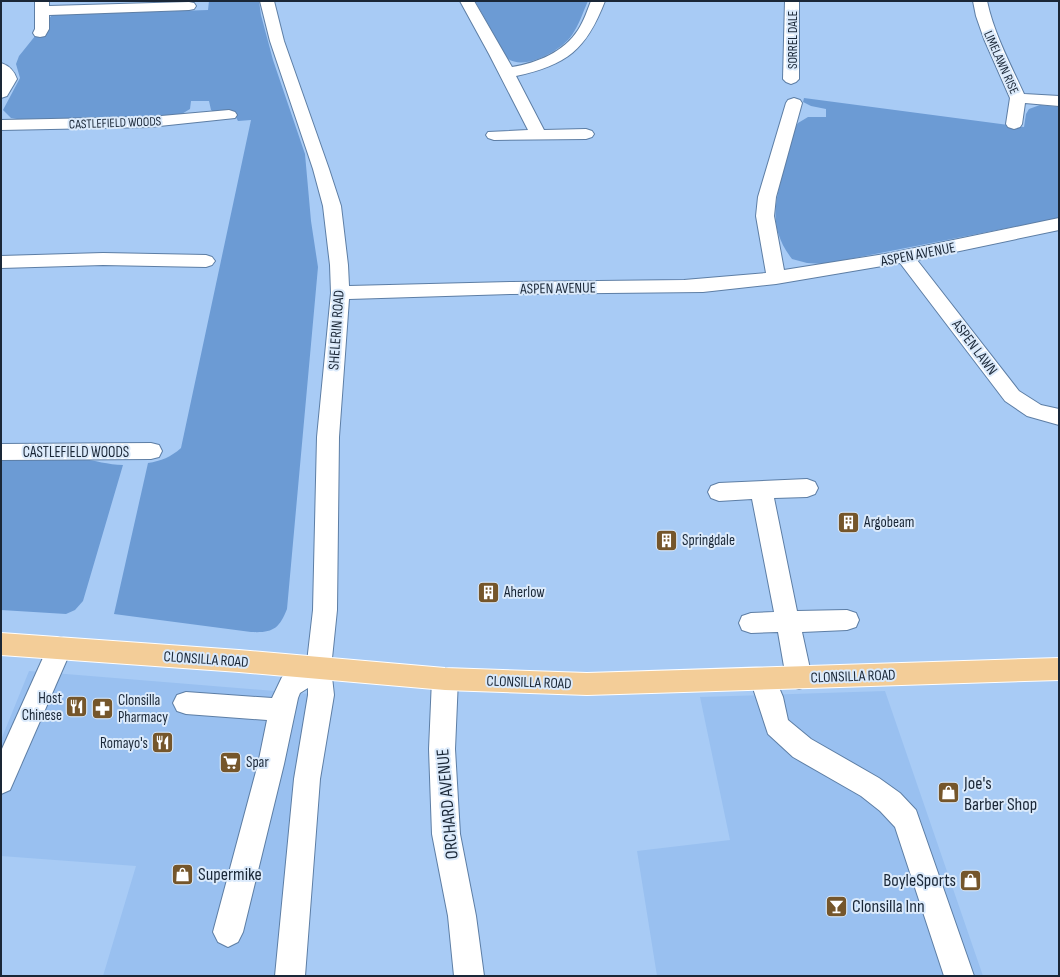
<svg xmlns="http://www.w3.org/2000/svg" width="1060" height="977" font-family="'Sofia Sans Condensed',sans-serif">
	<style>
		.built { fill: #99c0f0 }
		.green { fill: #6c9bd4 }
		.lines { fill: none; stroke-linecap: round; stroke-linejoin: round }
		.minor-casing { stroke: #5d7ea5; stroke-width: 2 }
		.major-casing { stroke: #fff; stroke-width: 2 }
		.minor { fill: #fff; fill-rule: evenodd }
		.major { fill: #f3cd98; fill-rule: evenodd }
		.labels { text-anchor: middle; stroke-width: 4; stroke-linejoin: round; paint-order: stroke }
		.far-street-label { font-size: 13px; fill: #1a2737; stroke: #dbeafb }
		.street-label { font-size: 15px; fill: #1a2737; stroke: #dbeafb }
		.poi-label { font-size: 15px; fill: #1a2737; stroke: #dbeafb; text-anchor: start }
		.near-poi-label { font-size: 18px; fill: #1a2737; stroke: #dbeafb; text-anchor: start }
		.near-street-label { font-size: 18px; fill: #1a2737; stroke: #dbeafb }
	</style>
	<rect width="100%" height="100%" fill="#a8cbf5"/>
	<g class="built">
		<path d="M29,671l282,23 -31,282h-177l33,-110 -135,-10v-116z"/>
		<path d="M885,691l98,285h-326l-20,-125 93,-11 -30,-143z"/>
	</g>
	<g class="green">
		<path d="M209,1h50l2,14 12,45 32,94 6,67 7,46 -31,342c-8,20 -14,24 -36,23l-137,-18 34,-151c13,-2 23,-6 33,-15l70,-328 -13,1 -5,-9h-19l-3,-2 -2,-9h-18l-1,8 -10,6 -31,3 -132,1 -6,-1 -8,-8 17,-32 -4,-14 3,-8 33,-41 156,-5z"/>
		<path d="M475,1h113c-5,11 -9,24 -16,34 -10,15 -48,37 -65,23z"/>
		<path d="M804,98l220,29 2,-13 3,-5 11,-4 19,2v111l-235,46 -17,-1 -15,-4c-27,-35 -15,-63 -5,-101 4,-12 5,-26 11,-35l10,-6h18v-8l-15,-3 -8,-4z"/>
		<path d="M80,459c15,1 28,6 43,6l-40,136 -8,9 -9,4 -65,-4v-150z"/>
	</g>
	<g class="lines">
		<defs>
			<g id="minor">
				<path d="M35,1h14v5l140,-4 5,1 2,3 -2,3 -5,1 -140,5v14l-4,7 -5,1 -5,-1 -2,-3 2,-4z"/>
				<path d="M260,1h14l10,40 45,128 12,37 7,59 1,21 163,-4 172,-2 82,-7 -10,-57 2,-19 28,-94 2,-3 6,-2 6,2 2,3 -26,94 -2,19 10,54 107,-17 168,-35v12l-142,30 102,131 22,14 18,4v16l-32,-9 -22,-15 -105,-138 -124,21 -73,8 -191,2 -163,5 -10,138 -2,173 -6,58 3,27 -14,84 -15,197h-30l19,-197 14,-84v-7l-8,5 -2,5 -14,66 -41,168 -5,10 -10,5 -10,-5 -5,-10 45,-168 9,-44 -81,-6 -9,-3 -4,-8 4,-8 9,-3 86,6 10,-21 25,-15 6,-52 4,-173 14,-144 -1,-28 -7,-59 -10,-37 -43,-128z"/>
				<path d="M460,1h14l38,66c25,-4 52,-15 66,-37 6,-9 9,-19 13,-29h14c-19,49 -38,64 -89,75l28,54 42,-1 6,2 2,3 -2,3 -6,2 -92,1 -6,-2 -2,-3 2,-3 40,-2 -39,-76z"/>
				<path d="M785,1h14v78l-3,3 -5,2 -5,-2 -3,-3z"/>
				<path d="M973,1h14c7,33 23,62 37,93l35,2v10l-34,-3 -3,21 -2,3 -6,2 -6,-2 -2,-3 4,-26 -26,-59 -8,-23z"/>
				<path d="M1,63c9,3 13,8 16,16l-10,17 -6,2z"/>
				<path d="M229,110l6,2 2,3 -2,3 -85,9 -149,3v-10l149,-3z"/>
				<path d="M103,253l103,2 6,2 3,4 -3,4 -6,2 -103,-2 -102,3v-12z"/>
				<path d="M151,443l8,2 3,6 -3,6 -8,2 -150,1v-16z"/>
				<path d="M807,479l8,3 3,6 -3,6 -8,3 -33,1 23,113 50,-1 9,3 3,7 -3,7 -9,3 -45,2 10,46 -4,8 -9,3 -9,-3 -4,-8 -8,-46 -27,1 -9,-3 -3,-7 3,-7 9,-3 23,-1 -22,-113 -33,2 -8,-3 -3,-6 3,-6 8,-3z"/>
				<path d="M60,637l9,3 3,8 -62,142 -9,4v-43l50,-111z"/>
				<path d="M445,668l9,3 4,8 -3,70 5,85 16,82 8,60h-30l-6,-60 -16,-82 -3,-85 3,-70 4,-8z"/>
				<path d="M763,668l9,3 11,26 5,23 23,19 68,39 21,15 16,17 58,166h-30l-49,-149 -15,-16 -19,-15 -68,-39 -25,-23 -18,-55 4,-8z"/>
			</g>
			<path id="major" d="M1,633l238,17 206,18 142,5 472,-15v22l-472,15 -142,-5 -206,-18 -238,-17z"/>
		</defs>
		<use href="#minor" class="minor-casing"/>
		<use href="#major" class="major-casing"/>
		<use href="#minor" class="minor"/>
		<use href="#major" class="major"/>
	</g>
	<defs>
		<symbol id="building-square" viewBox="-11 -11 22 22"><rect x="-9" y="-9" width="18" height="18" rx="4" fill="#75562b" stroke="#dbeafb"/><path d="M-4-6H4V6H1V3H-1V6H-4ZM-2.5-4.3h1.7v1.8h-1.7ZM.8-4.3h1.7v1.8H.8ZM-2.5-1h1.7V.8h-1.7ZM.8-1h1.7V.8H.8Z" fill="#fff"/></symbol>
		<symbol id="restaurant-square" viewBox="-11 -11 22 22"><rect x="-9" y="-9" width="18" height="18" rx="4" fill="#75562b" stroke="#dbeafb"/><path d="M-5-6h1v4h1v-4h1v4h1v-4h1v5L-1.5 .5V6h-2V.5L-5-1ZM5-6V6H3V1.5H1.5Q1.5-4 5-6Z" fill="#fff"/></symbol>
		<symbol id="pharmacy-square" viewBox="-11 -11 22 22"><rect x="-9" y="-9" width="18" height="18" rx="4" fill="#75562b" stroke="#dbeafb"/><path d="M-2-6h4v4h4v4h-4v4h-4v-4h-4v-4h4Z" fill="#fff"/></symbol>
		<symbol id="supermarket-square" viewBox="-11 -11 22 22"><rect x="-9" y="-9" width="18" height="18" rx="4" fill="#75562b" stroke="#dbeafb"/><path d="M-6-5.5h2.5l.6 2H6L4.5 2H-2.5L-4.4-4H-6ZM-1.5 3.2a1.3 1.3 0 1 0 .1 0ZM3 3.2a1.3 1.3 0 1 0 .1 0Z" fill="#fff"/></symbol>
		<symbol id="shop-square" viewBox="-11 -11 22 22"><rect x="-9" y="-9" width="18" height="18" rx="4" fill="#75562b" stroke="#dbeafb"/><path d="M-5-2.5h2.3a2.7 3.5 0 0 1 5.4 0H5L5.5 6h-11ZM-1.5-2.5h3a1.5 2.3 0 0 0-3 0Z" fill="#fff"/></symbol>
		<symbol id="bar-square" viewBox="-11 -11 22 22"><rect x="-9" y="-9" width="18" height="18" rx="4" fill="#75562b" stroke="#dbeafb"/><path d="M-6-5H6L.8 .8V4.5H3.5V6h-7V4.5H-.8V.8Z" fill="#fff"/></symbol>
	</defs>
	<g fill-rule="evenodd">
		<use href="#building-square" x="836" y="510" width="25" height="25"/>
		<use href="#building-square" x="654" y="528" width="25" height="25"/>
		<use href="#building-square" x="476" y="580" width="25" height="25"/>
		<use href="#restaurant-square" x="64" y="694" width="25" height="25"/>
		<use href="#pharmacy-square" x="90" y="696" width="25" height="25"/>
		<use href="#restaurant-square" x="150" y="730" width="25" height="25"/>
		<use href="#supermarket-square" x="218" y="750" width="25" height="25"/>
		<use href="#shop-square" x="936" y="780" width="25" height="25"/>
		<use href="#shop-square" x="170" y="862" width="25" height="25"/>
		<use href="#shop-square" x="958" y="868" width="25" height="25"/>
		<use href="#bar-square" x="824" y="894" width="25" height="25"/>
	</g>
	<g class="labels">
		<g class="far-street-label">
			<text transform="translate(792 40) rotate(-90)" y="5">SORREL DALE</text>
			<text transform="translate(1002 62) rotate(66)" y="5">LIMELAWN RISE</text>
			<text transform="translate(115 122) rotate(-2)" y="5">CASTLEFIELD WOODS</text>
		</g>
		<g class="street-label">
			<text transform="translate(918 254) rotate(-11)" y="5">ASPEN AVENUE</text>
			<text transform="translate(558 288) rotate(-1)" y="5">ASPEN AVENUE</text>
			<text transform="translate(336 330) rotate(-86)" y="5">SHELERIN ROAD</text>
			<text transform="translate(975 347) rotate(53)" y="5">ASPEN LAWN</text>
			<text x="76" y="457">CASTLEFIELD WOODS</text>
			<text transform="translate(206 659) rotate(4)" y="5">CLONSILLA ROAD</text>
			<text transform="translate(853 676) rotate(-2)" y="5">CLONSILLA ROAD</text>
			<text transform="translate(529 682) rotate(2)" y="5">CLONSILLA ROAD</text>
		</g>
		<g class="poi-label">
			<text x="864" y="527">Argobeam</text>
			<text x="682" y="545">Springdale</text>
			<text x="504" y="597">Aherlow</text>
			<text x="62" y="703" text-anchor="end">Host<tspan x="62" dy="17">Chinese</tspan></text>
			<text x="118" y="705">Clonsilla<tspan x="118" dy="17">Pharmacy</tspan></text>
			<text x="148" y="748" text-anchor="end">Romayo's</text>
			<text x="246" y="767">Spar</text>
		</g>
		<g class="near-poi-label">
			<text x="964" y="789">Joe's<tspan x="964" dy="21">Barber Shop</tspan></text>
			<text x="198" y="880">Supermike</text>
			<text x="956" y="886" text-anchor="end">BoyleSports</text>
			<text x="852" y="912">Clonsilla Inn</text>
		</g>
		<g class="near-street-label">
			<text transform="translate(447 804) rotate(-95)" y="6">ORCHARD AVENUE</text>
		</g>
	</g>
	<rect width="1060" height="977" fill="none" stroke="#1a2737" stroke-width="4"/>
</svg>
